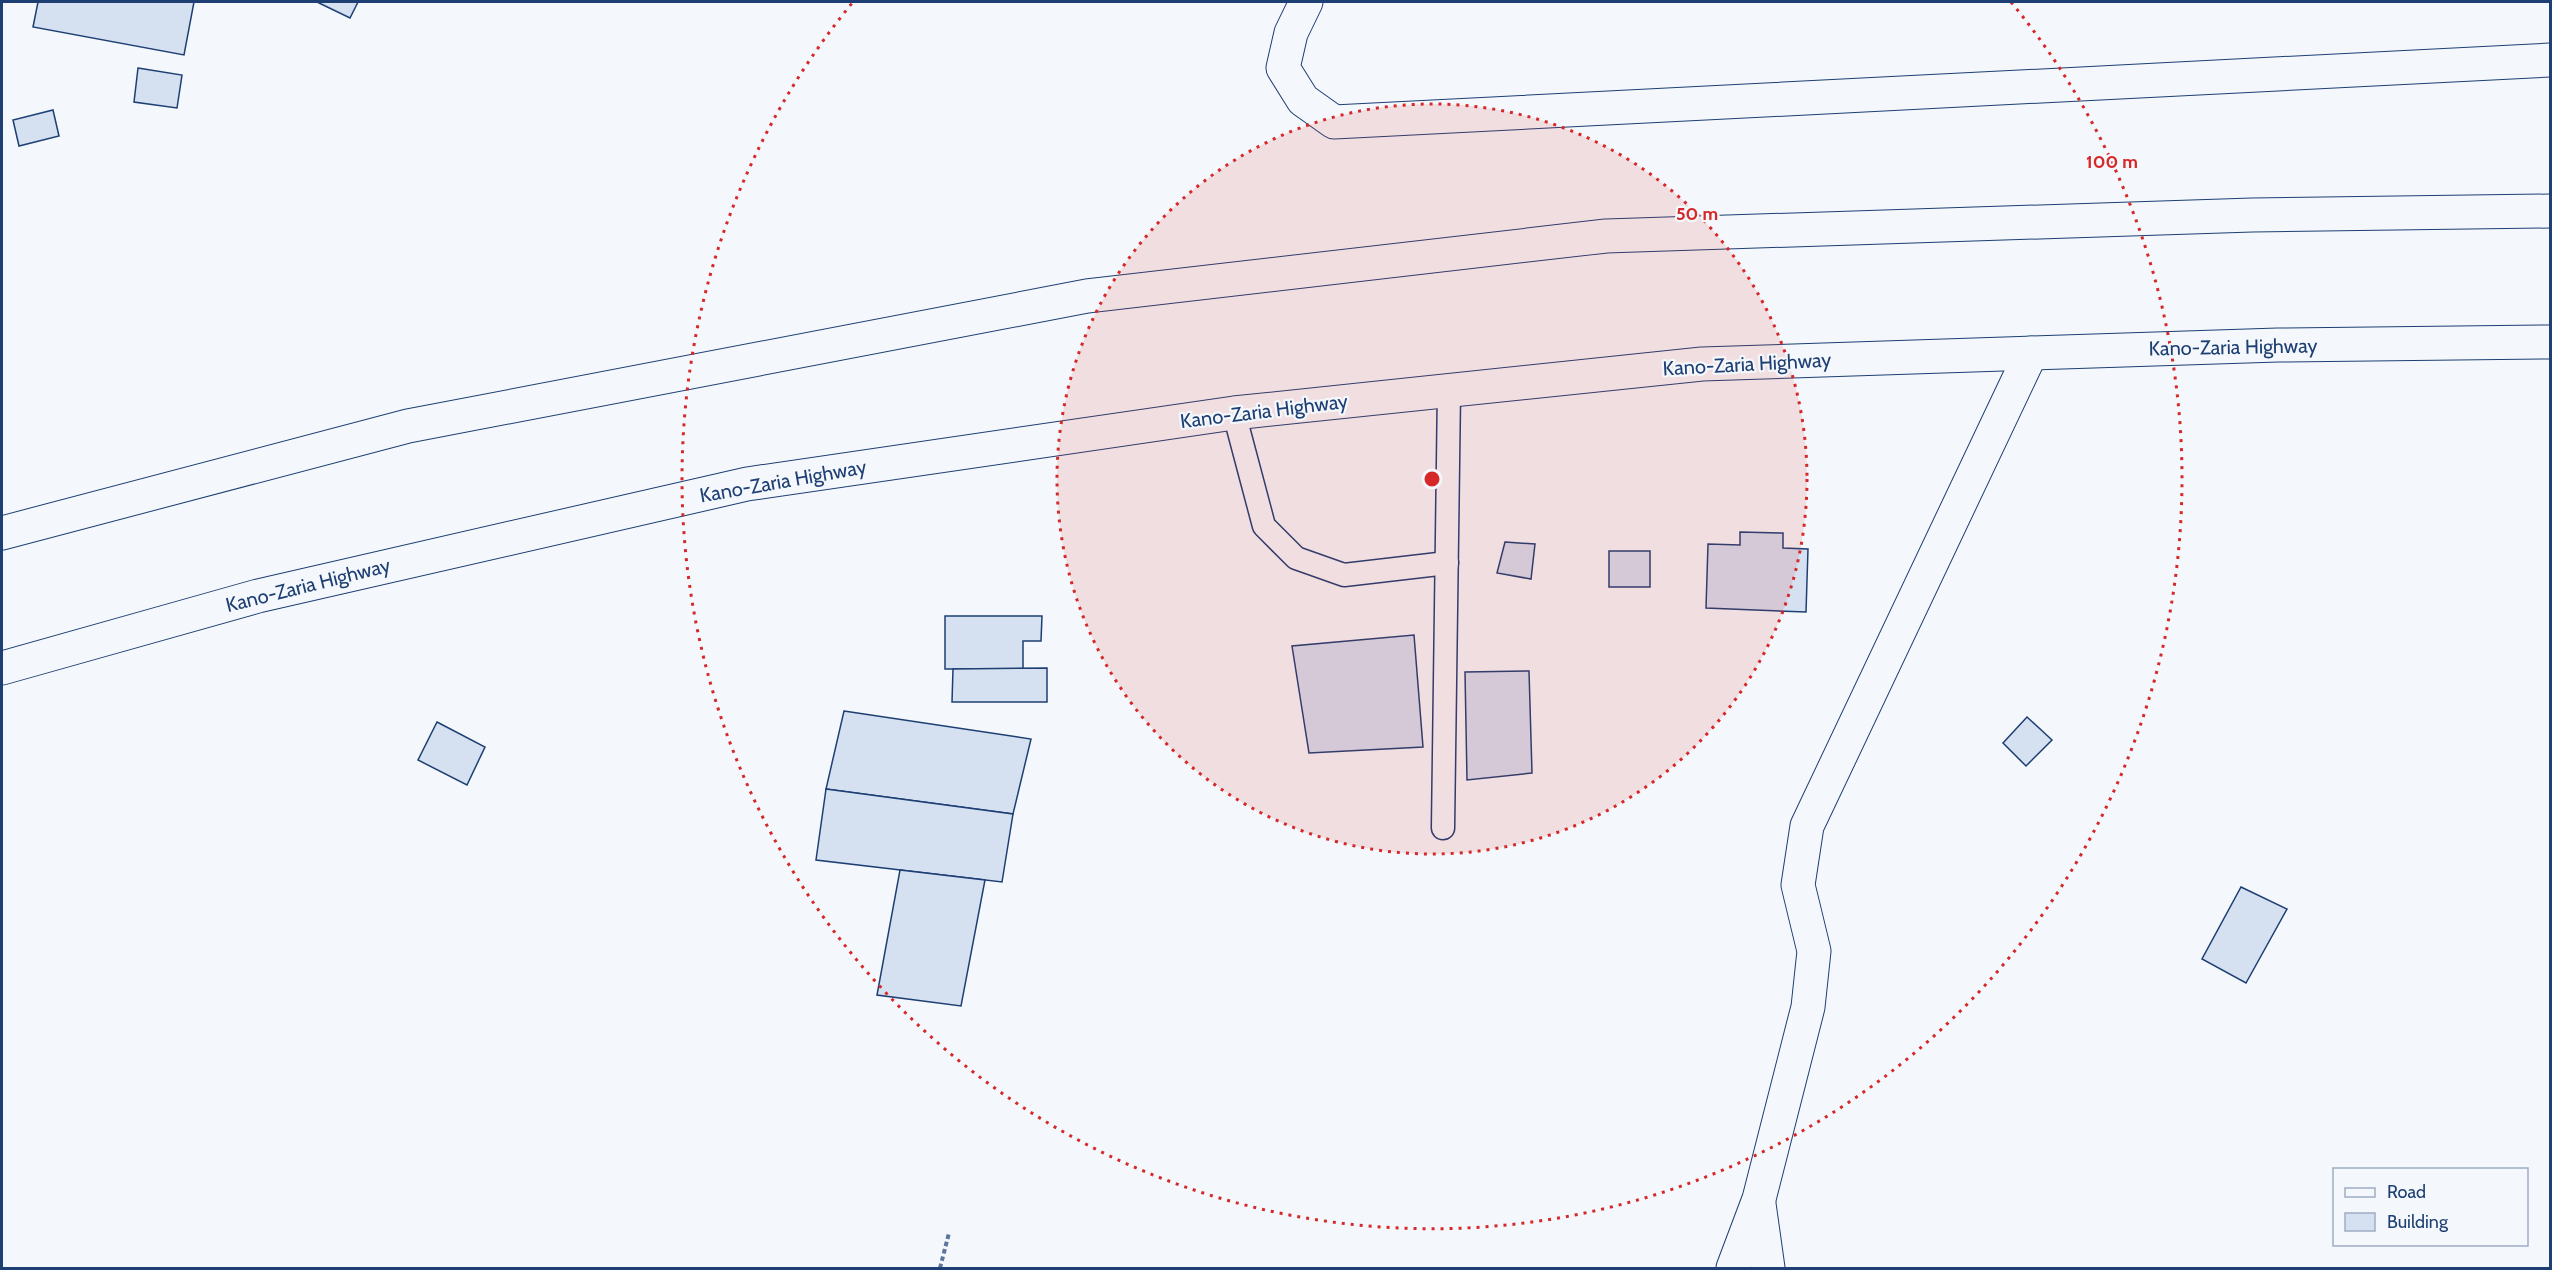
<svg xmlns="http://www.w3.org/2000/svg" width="2552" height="1270" font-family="Cabin,sans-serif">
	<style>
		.building { fill: #d5e0f0; stroke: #1d3f73; stroke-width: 1.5 }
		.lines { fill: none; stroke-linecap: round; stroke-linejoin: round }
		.lane-casing { stroke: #1d3f73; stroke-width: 25 }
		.street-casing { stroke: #1d3f73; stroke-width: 35 }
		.highway-casing { stroke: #1d3f73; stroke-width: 35 }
		.path { stroke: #5e769c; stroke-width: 4; stroke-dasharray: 4.5 3; stroke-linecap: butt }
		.lane { stroke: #f4f7fb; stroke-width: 22 }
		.street { stroke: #f4f7fb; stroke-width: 33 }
		.highway { stroke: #f4f7fb; stroke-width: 33 }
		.ring { fill: none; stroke: #d62828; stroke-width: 3; stroke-dasharray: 3 6 }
		.labels { text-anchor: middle; stroke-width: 4.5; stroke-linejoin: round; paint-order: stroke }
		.street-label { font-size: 20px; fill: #1d3f73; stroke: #f4f7fb }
		.centre { fill: #d62828; stroke: #f4f7fb; stroke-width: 3 }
		.ring-label { font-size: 18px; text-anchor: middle; font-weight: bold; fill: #d62828; stroke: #f4f7fb; stroke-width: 4.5; stroke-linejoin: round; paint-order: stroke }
	</style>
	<rect width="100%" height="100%" fill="#f4f7fb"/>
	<g class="building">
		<path d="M38,2h156l-10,53 -151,-28z"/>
		<path d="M317,2h41l-8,16z"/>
		<path d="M138,68l44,7 -5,33 -43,-6z"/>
		<path d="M53,110l6,26 -40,10 -6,-26z"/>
		<path d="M1740,532l43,1v15l25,1 -2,63 -100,-4 2,-64 32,1z"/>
		<path d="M1505,542l30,2 -4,35 -34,-6z"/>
		<rect x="1609" y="551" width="41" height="36"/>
		<path d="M945,616h97l-1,25h-18v28h-78z"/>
		<path d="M1414,635l9,112 -114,6 -17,-107z"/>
		<path d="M1047,668v34h-95l1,-33z"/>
		<path d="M1529,671l3,102 -65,7 -2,-108z"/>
		<path d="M844,711l187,28 -18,75 -187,-25z"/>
		<path d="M2027,717l25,23 -26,26 -23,-23z"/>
		<path d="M437,722l48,25 -18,38 -49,-25z"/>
		<path d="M826,789l187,25 -11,68 -186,-22z"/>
		<path d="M900,870l85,10 -24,126 -84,-11z"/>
		<path d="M2241,887l46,22 -41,74 -44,-24z"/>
	</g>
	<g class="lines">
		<defs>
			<g id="lane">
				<path d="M1234,413l30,113 32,32 48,17 103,-12"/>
				<path d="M1443,828l6,-438"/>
			</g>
			<g id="street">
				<path d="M1306,2l-15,31 -8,35 20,32 31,22 1216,-62"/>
				<path d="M1759,1204l9,64"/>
				<path d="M1733,1268l26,-69 49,-192 6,-56 -16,-66 9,-59 224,-473"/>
			</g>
			<g id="highway">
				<path d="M2,533l406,-107 679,-130 519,-60 646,-21 298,-4"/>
				<path d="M2,668l256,-72 489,-112 487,-71 468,-49 576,-19 272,-3"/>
			</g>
		</defs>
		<use href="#lane" class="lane-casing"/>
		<use href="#street" class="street-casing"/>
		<use href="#highway" class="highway-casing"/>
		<path class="path" d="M940,1268l9,-35"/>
		<use href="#lane" class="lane"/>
		<use href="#street" class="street"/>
		<use href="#highway" class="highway"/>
	</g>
	<circle cx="1432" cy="479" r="375" fill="#d62828" fill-opacity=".12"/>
	<g class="ring">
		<circle cx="1432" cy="479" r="375"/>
		<path d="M2011 2A750 750 0 1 1 853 2"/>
	</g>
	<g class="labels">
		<g class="street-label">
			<text transform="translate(2233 347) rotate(-1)" y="7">Kano-Zaria Highway</text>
			<text transform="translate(1747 364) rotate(-3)" y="7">Kano-Zaria Highway</text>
			<text transform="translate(1264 411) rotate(-7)" y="7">Kano-Zaria Highway</text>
			<text transform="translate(783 481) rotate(-10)" y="7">Kano-Zaria Highway</text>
			<text transform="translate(308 585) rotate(-14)" y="7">Kano-Zaria Highway</text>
		</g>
	</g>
	<circle cx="1432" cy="479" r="9" class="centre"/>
	<g class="ring-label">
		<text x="2112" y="168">100 m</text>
		<text x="1697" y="220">50 m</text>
	</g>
	<rect width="2552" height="1270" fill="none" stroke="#1d3f73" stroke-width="6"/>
	<rect x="2333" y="1168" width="195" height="78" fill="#f4f7fb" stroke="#9eadc5" stroke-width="1.5"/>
	<rect x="2345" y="1188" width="30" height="9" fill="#f4f7fb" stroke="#9eadc5" stroke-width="1.5"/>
	<text x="2387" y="1198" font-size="18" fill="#1d3f73">Road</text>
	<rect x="2345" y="1213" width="30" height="18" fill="#d5e0f0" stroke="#9eadc5" stroke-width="1.5"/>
	<text x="2387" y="1228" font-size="18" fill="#1d3f73">Building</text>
</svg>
